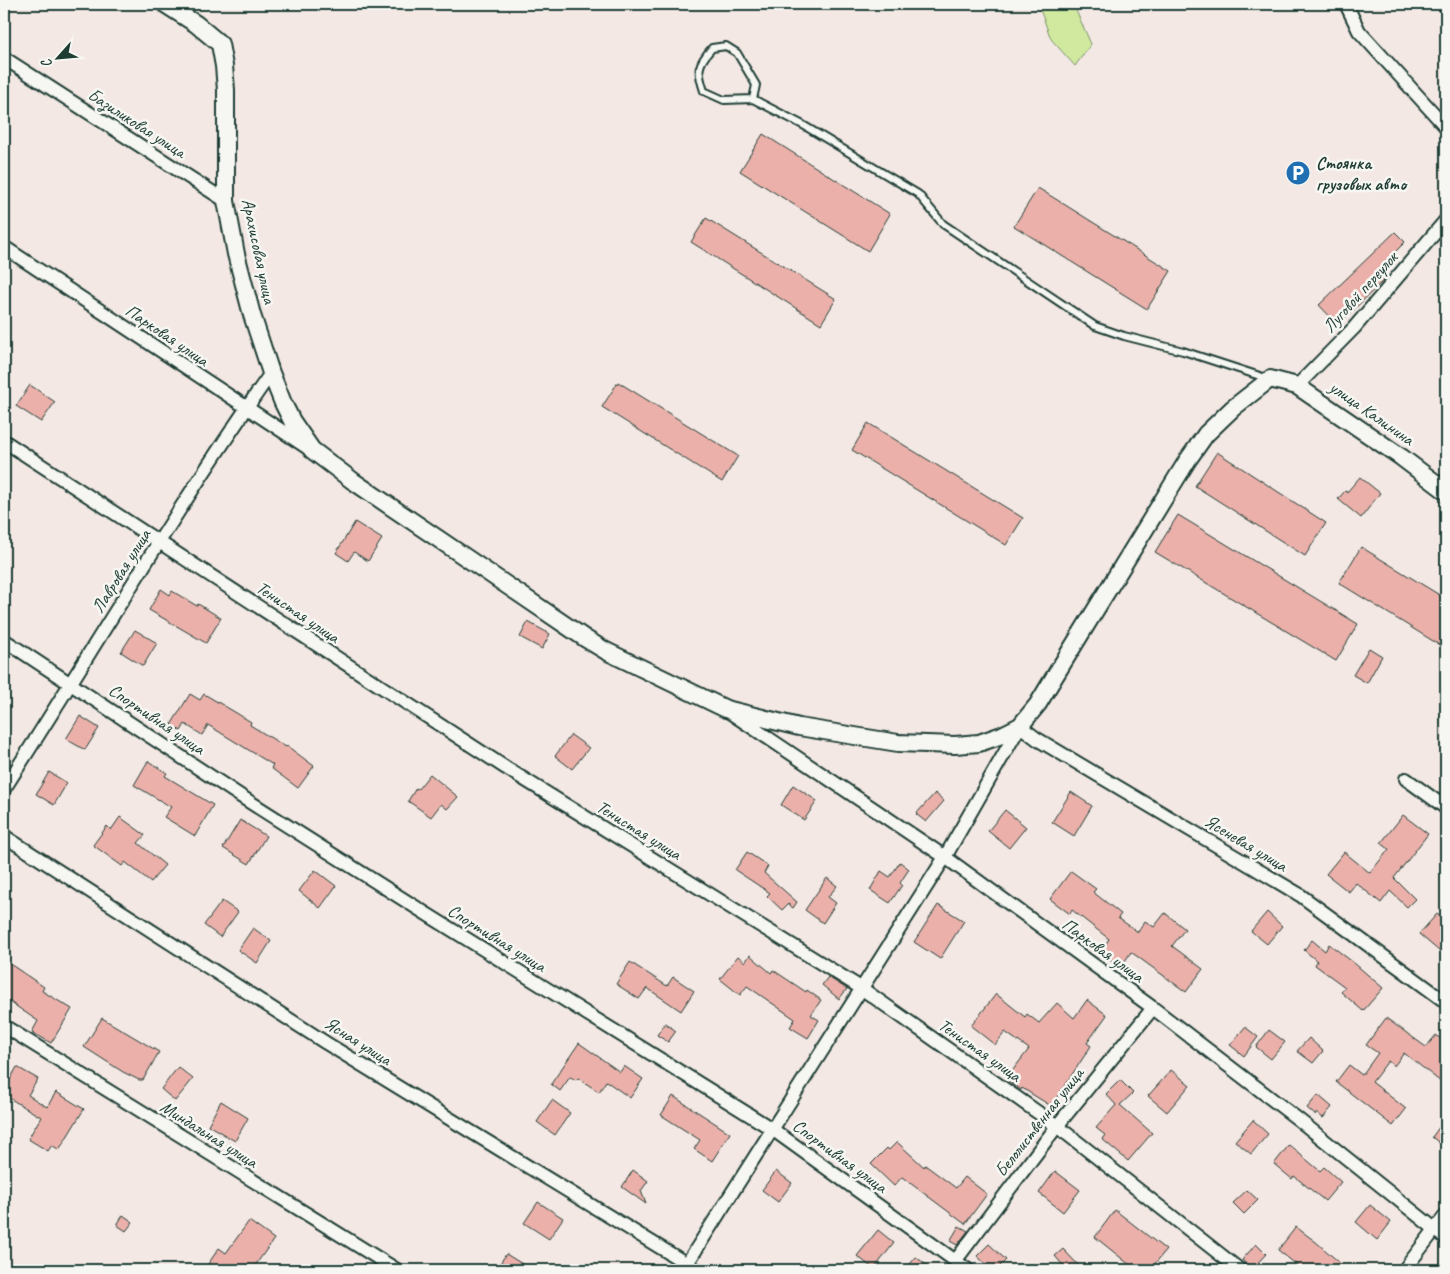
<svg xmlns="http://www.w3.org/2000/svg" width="1450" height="1274" font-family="Caveat,sans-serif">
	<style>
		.green { fill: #d0e99f; stroke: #78936a }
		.building { fill: #ebb0aa; stroke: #1f3d34 }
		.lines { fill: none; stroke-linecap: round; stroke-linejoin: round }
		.service-casing { stroke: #1f3d34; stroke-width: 10 }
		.minor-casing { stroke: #1f3d34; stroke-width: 16 }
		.tertiary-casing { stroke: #1f3d34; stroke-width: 20 }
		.service { stroke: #f6f6f2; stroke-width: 6 }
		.minor { stroke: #f6f6f2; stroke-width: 12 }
		.tertiary { stroke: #f6f6f2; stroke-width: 16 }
		.labels { text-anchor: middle; stroke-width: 5; stroke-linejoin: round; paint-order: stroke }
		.street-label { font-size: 18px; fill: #1f3d34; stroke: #f6f6f2 }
		.poi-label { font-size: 18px; font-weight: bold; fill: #1f3d34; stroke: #f6f6f2; text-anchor: start }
	</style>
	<rect width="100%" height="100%" fill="#f4e8e4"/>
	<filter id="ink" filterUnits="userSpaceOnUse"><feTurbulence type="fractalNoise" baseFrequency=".02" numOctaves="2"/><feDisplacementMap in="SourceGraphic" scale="10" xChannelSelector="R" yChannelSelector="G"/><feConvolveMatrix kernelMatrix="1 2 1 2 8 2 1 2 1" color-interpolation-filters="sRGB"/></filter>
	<g filter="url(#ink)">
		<path class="green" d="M1038,4h35l18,40 -16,22 -24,-27z"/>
		<g class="building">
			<path d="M763,134l127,80 -22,37 -128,-80z"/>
			<path d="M1038,188l133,83 -24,38 -133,-83z"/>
			<path d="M706,218l130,81 -15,25 -130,-82z"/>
			<path d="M1395,232l10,10 -15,15 5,6 -10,10 3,3 -50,49 -19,-20z"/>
			<path d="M618,382l120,74 -16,26 -120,-75z"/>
			<path d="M30,385l25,17 -14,20 -25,-16z"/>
			<path d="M868,423l155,95 -17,27 -154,-95z"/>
			<path d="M1217,452l109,71 -21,33 -110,-70z"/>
			<path d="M1360,477l20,16 -19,25 -23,-19 7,-8 2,1z"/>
			<path d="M1178,515l180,109 -22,37 -181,-109z"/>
			<path d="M355,522l27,17 -14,22 -14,-9 -6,9 -12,-8z"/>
			<path d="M1361,547l85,52v50l-107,-66z"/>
			<path d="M161,589l9,6 2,-4 25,15 1,-2 23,14 -15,25 -57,-33z"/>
			<path d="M528,622l22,12 -8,15 -22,-12z"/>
			<path d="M135,630l22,13 -14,23 -22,-14z"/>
			<path d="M1369,648l13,8 -15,27 -14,-8z"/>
			<path d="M190,694l10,6 4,-6 29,17 18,11 -1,3 36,22 1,-1 27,20 -16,22 -27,-20 2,-3 -65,-40 -6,10 -17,-11 -4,7 -10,-6z"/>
			<path d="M80,716l19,12 -14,22 -19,-11z"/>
			<path d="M571,735l18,13 -17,21 -17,-13z"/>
			<path d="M148,761l19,12 -2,3 48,29 -18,31 -31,-19 7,-10 -37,-22z"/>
			<path d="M49,772l18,11 -13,22 -18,-11z"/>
			<path d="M430,774l28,23 -11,12 -6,-5 -10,13 -23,-16 8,-13 2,1z"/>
			<path d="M793,785l24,16 -13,19 -23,-15z"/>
			<path d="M1071,792l21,14 -18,30 -22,-14z"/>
			<path d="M935,793l9,8 -18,21 -10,-8z"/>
			<path d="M1005,810l21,17 -17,21 -21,-17z"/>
			<path d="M1403,815l25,19 -34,44 21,21 -8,8 -17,-16 -9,12 -25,-20 -7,9 -23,-18 18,-22 26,21 19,-24 -8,-6z"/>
			<path d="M120,817l25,18 -7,8 27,22 -14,17 -26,-20 -3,4 -29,-21 14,-19 4,4z"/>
			<path d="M240,820l26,16 -17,28 -26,-16z"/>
			<path d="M747,852l21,14 -4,7 33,29 -4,6 -5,-4 -6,6 -15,-14 3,-3 -35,-23z"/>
			<path d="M900,862l9,7 -9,14 2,2 -12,18 -20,-13 11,-19 9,6z"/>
			<path d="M315,870l21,16 -16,22 -21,-17z"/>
			<path d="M1071,871l25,18 -3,3 28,22 -3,4 20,14 7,-11 9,6 11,-14 20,16 -13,17 31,23 -17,23 -55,-40 -10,15 -21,-15 9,-13 -37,-29 -2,4 -20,-15z"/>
			<path d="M827,878l10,8 -9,11 8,6 -13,20 -18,-13z"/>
			<path d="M222,901l16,11 -18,25 -16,-12z"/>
			<path d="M938,905l26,16 -24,38 -26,-17z"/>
			<path d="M1267,912l15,14 -15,18 -16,-13z"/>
			<path d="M1437,914l9,8v35l-27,-23z"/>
			<path d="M253,928l18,13 -14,22 -19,-13z"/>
			<path d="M1312,940l13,11 4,-7 25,19 29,25 -20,23 -22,-19 4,-5 -30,-22 2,-4 -13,-11z"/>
			<path d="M750,955l21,18 2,-3 33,22 1,-2 14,10 -10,15 8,5 -11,18 -18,-11 5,-8 -48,-33 -7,9 -20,-16 18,-23 7,6z"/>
			<path d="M4,960l40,27 -2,4 30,18 -21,34 -19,-11 6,-11 -34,-23z"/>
			<path d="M630,962l37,24 6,-9 21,14 -13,20 -34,-23 -8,11 -23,-15z"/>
			<path d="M828,977l19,12 -8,10 -17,-14z"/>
			<path d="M996,994l29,23 2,-3 12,9 18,-20 17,15 13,-18 20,15 -20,28 4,3 -40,60 -29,-18 -1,2 -15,-11 23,-30 -24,-17 -10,13 -24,-19z"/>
			<path d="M102,1018l57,34 -16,28h-4l-16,-8 -39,-25z"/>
			<path d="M1386,1018l40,29 10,-12 10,8v43l-42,-33 -10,13 -6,-5 -16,21 34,27 -13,17 -57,-44 13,-17 13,10 16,-22 -12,-8z"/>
			<path d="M665,1023l11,8 -8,11 -11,-7z"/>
			<path d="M1245,1027l13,10 -14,19 -14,-11z"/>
			<path d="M1269,1030l16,12 -14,17 -15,-12z"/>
			<path d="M1309,1038l14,13 -10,12 -16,-12z"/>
			<path d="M579,1043l41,29 4,-6 19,13 -13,19 -24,-17 -7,11 -21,-14 -2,2 -6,-3 -10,14 -9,-7z"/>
			<path d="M17,1067l21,12 -10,16 19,12 9,-15 28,17 -25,41 -7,-5 -4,6 -20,-12 13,-22 -37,-22v-5z"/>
			<path d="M178,1067l15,12 -18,22 -14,-12z"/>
			<path d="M1171,1070l19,15 -23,27 -19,-16z"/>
			<path d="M1120,1080l13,13 -13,12 32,28 -24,28 -26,-22 3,-4 -9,-7 20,-23 -10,-11z"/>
			<path d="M1318,1095l14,12 -9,11 -6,-5 -2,2 -8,-7z"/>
			<path d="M673,1096l57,37 -18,28 -18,-12 6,-9 -39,-25z"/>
			<path d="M552,1100l18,13 -15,22 -18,-13z"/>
			<path d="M221,1101l27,17 -13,23 -27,-16z"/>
			<path d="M1446,1118v30l-14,-11z"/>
			<path d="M1253,1120l15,14 -17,20 -16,-13z"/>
			<path d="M897,1142l27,25 1,-2 31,23 9,-11 22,17 -22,30 -63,-47 -8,9 -23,-22 16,-16 2,2z"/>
			<path d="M1289,1145l31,26 4,-4 17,15 -16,19 -31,-25 -2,3 -18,-15z"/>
			<path d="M633,1170l15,11 -7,10 5,13 -24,-17z"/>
			<path d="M776,1171l16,12 -14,19 -16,-12z"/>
			<path d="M1055,1171l25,19 -17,22 -24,-19z"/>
			<path d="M1247,1190l11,10 -14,14 -11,-11z"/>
			<path d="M538,1202l25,16 -14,21 -25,-16z"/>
			<path d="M1370,1205l21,17 -14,18 -21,-18z"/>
			<path d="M1115,1210l51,40 -16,20h-14l-41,-33z"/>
			<path d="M123,1215l10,7 -7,9 -9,-6z"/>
			<path d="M249,1221l25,18 -22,31h-48l15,-22 7,5z"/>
			<path d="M959,1226l9,5 -11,14 -7,-4z"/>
			<path d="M1296,1227l20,15 32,28h-45l-25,-20z"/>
			<path d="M878,1230l16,13 -20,26 -17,-13z"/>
			<path d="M989,1244l17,16 -10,10h-4l-15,-14z"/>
			<path d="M1256,1244l10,10 -14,15 -10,-9z"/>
			<path d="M1063,1249l20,21h-16l-12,-14z"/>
			<path d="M506,1254l26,16h-36z"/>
			<path d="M916,1257l17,13h-28z"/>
		</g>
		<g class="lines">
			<defs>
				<path id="service" d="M753,99l3,-14 -19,-32 -11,-7 -14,2c-15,17 -15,22 -8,43l20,9 29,-1 50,26 115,69 25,30 152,102 29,10 59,15 86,28"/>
				<g id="minor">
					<path d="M1346,4l13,27 87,96"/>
					<path d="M4,58l222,143"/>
					<path d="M4,247l304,201"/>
					<path d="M1297,386l57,-58 92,-108"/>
					<path d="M4,441l502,327 355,220 196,138 183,144"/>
					<path d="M4,640l238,157 175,111 355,221 196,141"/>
					<path d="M731,713l214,144 208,151 146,112 147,118"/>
					<path d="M1406,779l40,29"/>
					<path d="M4,789c89,-139 172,-281 267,-416"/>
					<path d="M4,836l322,207 371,227"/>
					<path d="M4,1026l393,244"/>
					<path d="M956,1260l101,-134 96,-118"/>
					<path d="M683,1270l262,-413 75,-131 17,13 263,156 146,107"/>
					<path d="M1404,1270l42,-55"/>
				</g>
				<path id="tertiary" d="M165,4l31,20 24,20 4,22 2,24v111l10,53 16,61 19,58 12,30 9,18 20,29 41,31 233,158 20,12 120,58 73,18 99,16 57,2 24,-2 23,-8 18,-9 18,-22 15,-25 134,-218 19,-27 27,-26 37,-29 27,7 104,71 45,34"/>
			</defs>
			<use href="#service" class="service-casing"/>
			<use href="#minor" class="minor-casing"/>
			<use href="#tertiary" class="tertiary-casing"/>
			<use href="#service" class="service"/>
			<use href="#minor" class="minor"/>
			<use href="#tertiary" class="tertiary"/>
		</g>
	</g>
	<defs>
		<symbol id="parking-disc" viewBox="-11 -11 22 22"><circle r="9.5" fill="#1f6fb2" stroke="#f6f6f2"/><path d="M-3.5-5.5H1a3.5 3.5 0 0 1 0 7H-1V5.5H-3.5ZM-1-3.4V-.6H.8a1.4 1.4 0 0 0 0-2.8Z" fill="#fff"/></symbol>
	</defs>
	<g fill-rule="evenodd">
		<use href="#parking-disc" x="1284" y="159" width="28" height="28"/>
	</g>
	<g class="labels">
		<g class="street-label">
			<text transform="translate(137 123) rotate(33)" y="6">Базиликовая улица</text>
			<text transform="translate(259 251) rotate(78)" y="6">Арахисовая улица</text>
			<text transform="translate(1360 292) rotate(-48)" y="6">Луговой переулок</text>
			<text transform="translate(167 335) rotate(34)" y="6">Парковая улица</text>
			<text transform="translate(1372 413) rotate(35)" y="6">улица Калинина</text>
			<text transform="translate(121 571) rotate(-58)" y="6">Лавровая улица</text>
			<text transform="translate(298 612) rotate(34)" y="6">Тенистая улица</text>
			<text transform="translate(157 719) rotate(34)" y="6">Спортивная улица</text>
			<text transform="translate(639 830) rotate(32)" y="6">Тенистая улица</text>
			<text transform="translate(1246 843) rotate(31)" y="6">Ясеневая улица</text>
			<text transform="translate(497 938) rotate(32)" y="6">Спортивная улица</text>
			<text transform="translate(1103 950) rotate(36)" y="6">Парковая улица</text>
			<text transform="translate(358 1041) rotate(32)" y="6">Ясная улица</text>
			<text transform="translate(980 1050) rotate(35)" y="6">Тенистая улица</text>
			<text transform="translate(1039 1122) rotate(-52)" y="6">Белолиственная улица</text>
			<text transform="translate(209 1134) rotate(32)" y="6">Миндальная улица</text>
			<text transform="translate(840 1156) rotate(36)" y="6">Спортивная улица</text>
		</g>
		<g class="poi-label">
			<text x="1316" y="169">Стоянка<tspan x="1316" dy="21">грузовых авто</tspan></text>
		</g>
	</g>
	<rect width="1450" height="1274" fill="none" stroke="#f6f6f2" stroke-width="20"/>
	<rect x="10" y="10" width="1430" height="1254" fill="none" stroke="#1f3d34" stroke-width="2" filter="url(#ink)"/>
	<g transform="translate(58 58) rotate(243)" stroke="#f6f6f2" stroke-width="4" paint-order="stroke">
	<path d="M0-4L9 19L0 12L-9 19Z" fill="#1f3d34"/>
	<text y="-8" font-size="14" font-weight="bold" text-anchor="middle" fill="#1f3d34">С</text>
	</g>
</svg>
